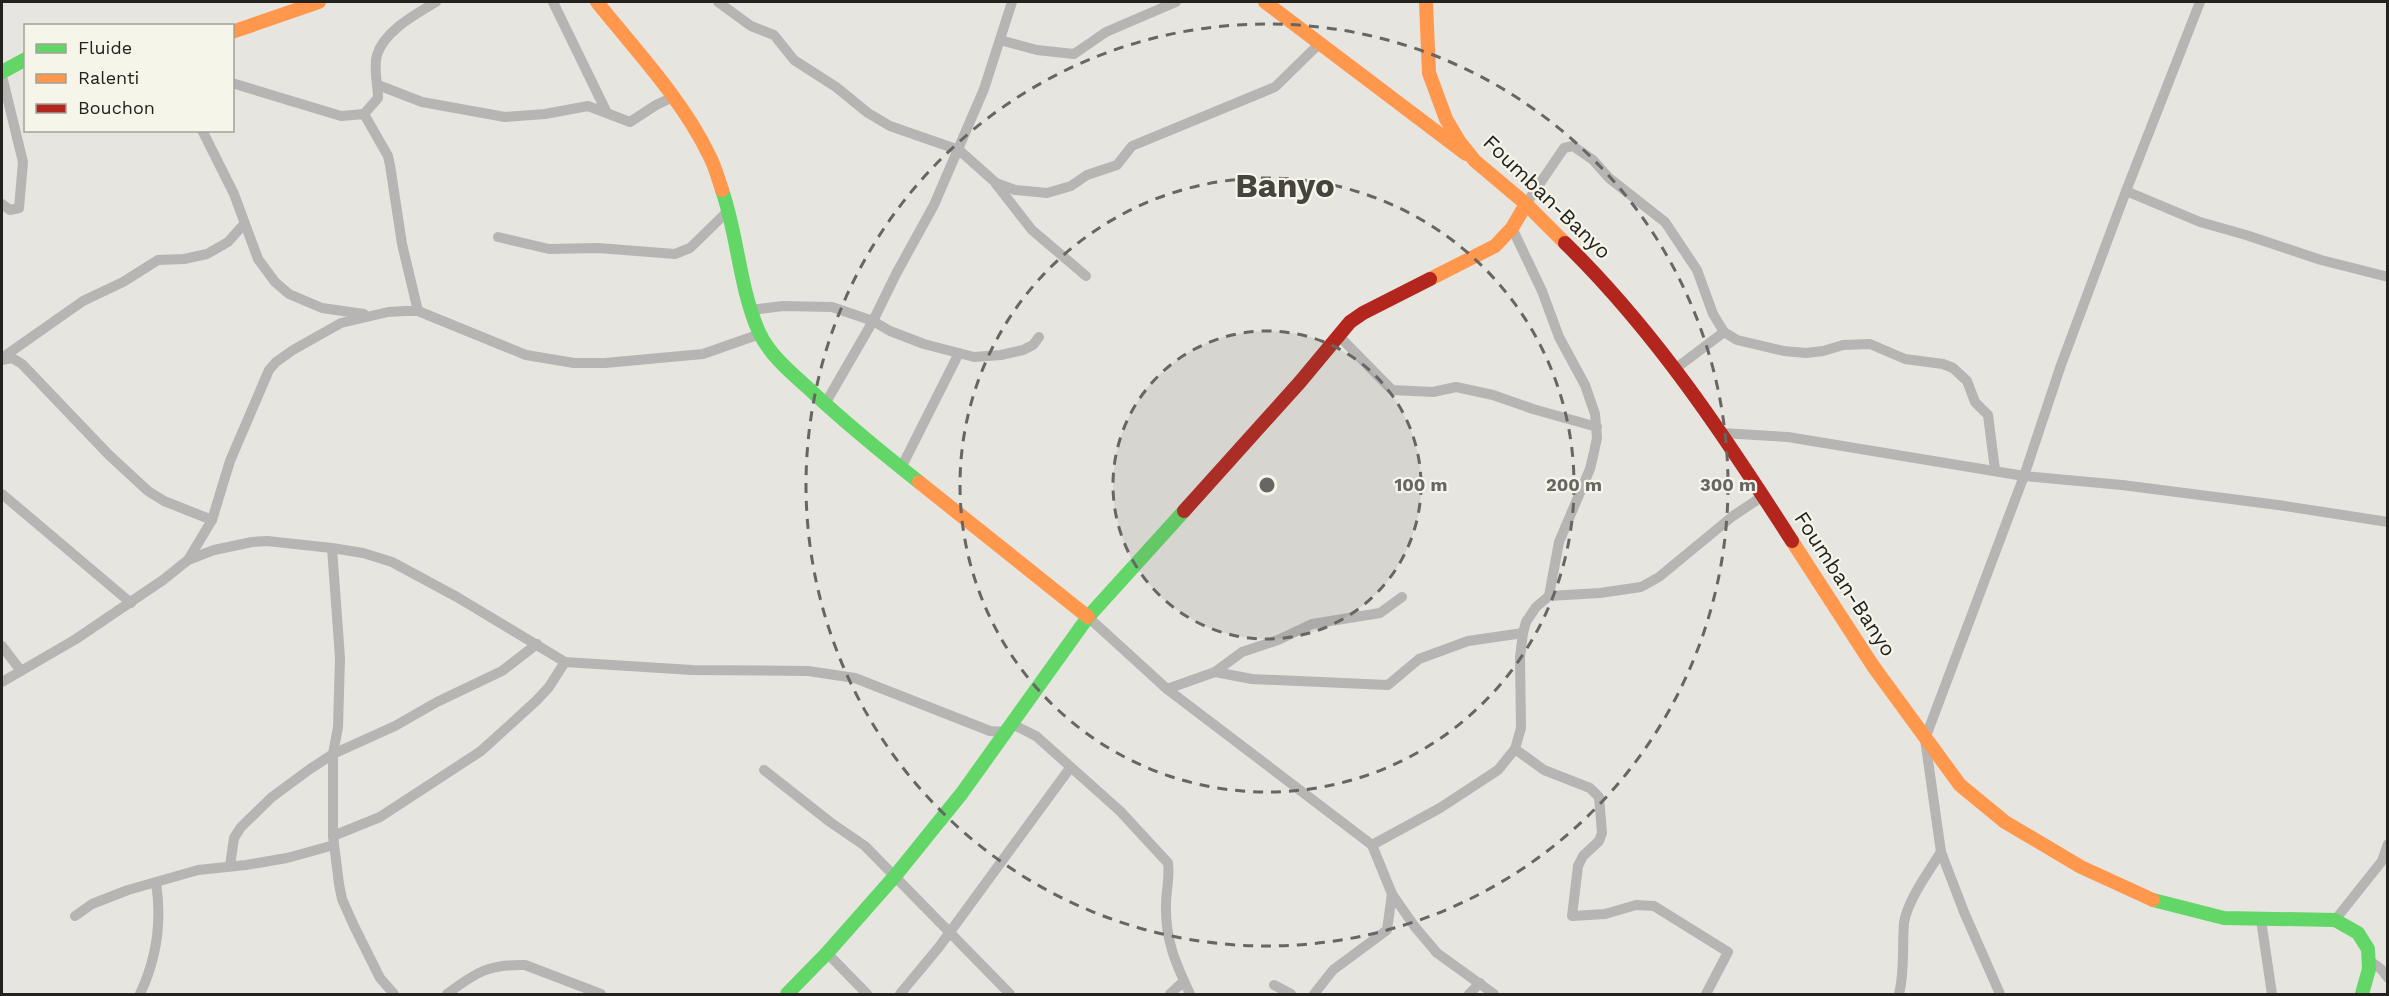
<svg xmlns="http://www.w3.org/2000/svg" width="2389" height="996" font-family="'Work Sans',sans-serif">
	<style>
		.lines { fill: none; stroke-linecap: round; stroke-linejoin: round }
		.street { stroke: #b6b5b3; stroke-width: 10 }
		.fast { stroke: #63d668; stroke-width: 14 }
		.slow { stroke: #ff974d; stroke-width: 14 }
		.jam { stroke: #b3261e; stroke-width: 14 }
		.ring { fill: none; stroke: #676663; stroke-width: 3; stroke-dasharray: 10 8 }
		.labels { text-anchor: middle; stroke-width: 4.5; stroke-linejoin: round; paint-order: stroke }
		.street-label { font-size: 21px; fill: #23221f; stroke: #f6f5ea }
		.town-label { font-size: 33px; font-weight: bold; fill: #46443c; stroke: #f6f5ea }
		.centre { fill: #676663; stroke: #f6f5ea; stroke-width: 3 }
		.ring-label { font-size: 18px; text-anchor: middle; font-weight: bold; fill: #676663; stroke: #f6f5ea; stroke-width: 4.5; stroke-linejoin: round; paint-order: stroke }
	</style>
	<rect width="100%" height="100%" fill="#e6e5e0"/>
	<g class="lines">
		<g class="street">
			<path d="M553,2l54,111"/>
			<path d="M718,2l33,24 23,9 20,25 42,27 32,26 22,13 69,24 37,33 19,7 32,3 24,-7 16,-11 30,-10 15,-19 143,-59 44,-43"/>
			<path d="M1000,40l37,10 37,4 32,-22 70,-30"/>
			<path d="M2,76l21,86 -4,46 -9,2 -8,-6"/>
			<path d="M232,83l109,33 23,-2 24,42 2,9 12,79 16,67"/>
			<path d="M378,85l44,17 83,15 40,-3 43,-8 42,16 26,-17 17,-8"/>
			<path d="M364,114l14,-16c0,-14 -5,-29 -1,-43 7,-24 39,-41 59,-53"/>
			<path d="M202,130l32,64 24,65 17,23 14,12 33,14 42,6"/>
			<path d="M996,184l36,46 54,46"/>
			<path d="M2126,191l74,31 46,13 75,25 67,17"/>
			<path d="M1526,204l38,-56 9,-2 20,14 16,18 56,44 32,48 16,44 11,18 13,8 47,11 22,2 17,-2 20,-6 27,-1 35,15 38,5 10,4 14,13 8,21 13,13 7,55"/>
			<path d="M1512,228l30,63 17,46 26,48 10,29 2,24 -3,14 -4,17 -31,73 -10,54"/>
			<path d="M498,237l51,12 49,-1 77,6 15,-6 39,-38"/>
			<path d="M751,310l32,-4 49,1 41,14 17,10 34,13 50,13 27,-2 22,-5 10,-5 6,-8"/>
			<path d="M1338,335l54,55 41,2 23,-5 37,8 40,14 64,18"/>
			<path d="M2,358l81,-57 40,-19 35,-22 26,-1 23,-5 21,-12 16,-18"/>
			<path d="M2,360l10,-2 10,6 87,91 39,36 16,10 48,19"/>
			<path d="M1675,369l49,-37"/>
			<path d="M825,404l48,-83 23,-47 38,-69 50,-116 28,-87"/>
			<path d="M1722,433l66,4 236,39 98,9 156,20 110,17"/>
			<path d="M901,468l58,-115"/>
			<path d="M2,494l129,109"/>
			<path d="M332,548l8,110 -2,69 -5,27v82l6,48 3,15 12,27 26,52 14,16"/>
			<path d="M188,560l24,-40 18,-59 39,-91 7,-8 17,-12 48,-27 47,-11 17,-1h13l108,44 48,8h31l98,-9 57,-20"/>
			<path d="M1088,617l79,72 205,156 20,49 23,33 22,26 57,41"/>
			<path d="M2,646l19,25"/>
			<path d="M1215,672l27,-20 36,-12 34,-16 68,-11 22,-16"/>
			<path d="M2,682l74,-43 87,-59 25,-20 26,-10 38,-8 15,-1 65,7 31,5 29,9 65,35 108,65 127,8 116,1 47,7 135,53 17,1"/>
			<path d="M1167,689l48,-17 37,7 136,6 31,-26 49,-18 55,-8"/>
			<path d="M1012,724l24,12 84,75 48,52c2,13 -2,28 -2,42 -1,35 10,59 24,89"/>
			<path d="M1515,749l29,21 46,18 9,9 3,36 -3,8 -16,15 -5,10 -6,50 33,-2 31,-9 18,1 74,46 -22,42"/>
			<path d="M764,770l66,52 35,24 145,148"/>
			<path d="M333,836l47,-19 101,-66 55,-50 13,-14 16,-25"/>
			<path d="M1372,845l68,-37 58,-38 17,-21 6,-21 -1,-71 3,-24 3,-11 10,-15 13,-11 51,-3 41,-6 18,-10 74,-61 30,-20"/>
			<path d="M230,866l4,-28 7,-11 31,-30 38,-28 23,-15 62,-28 42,-24 65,-31 35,-27"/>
			<path d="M75,916l17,-12 36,-14 70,-20 48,-5 41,-7 47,-13"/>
			<path d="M2261,920l11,74"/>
			<path d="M2335,920l47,-59 6,-17"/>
			<path d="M827,953l40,41"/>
			<path d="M2370,961l11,8 7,9"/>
			<path d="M1274,985l17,9"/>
			<path d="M140,994c16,-34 22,-73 16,-111"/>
			<path d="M447,994c28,-21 41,-30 78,-29l76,29"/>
			<path d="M900,994l39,-47 131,-179"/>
			<path d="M1170,994l14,-13"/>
			<path d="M1314,994l19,-24 54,-40 5,-36"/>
			<path d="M1469,994l11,-11"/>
			<path d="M1899,994c6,-24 3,-46 5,-71 3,-22 25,-52 37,-71"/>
			<path d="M2000,994l-36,-82 -23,-60 -16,-113 99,-263 37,-111 65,-174 74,-189"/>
		</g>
		<g class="fast">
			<path d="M2,72l24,-13"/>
			<path d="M722,190c16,46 17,97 37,142 10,22 30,39 48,55 35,33 74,65 112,95"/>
			<path d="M2153,900l71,18 111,2 23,13 10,16 1,20 -7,25"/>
			<path d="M787,994l40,-41 68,-77 67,-83 126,-176 96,-106"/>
		</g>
		<g class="slow">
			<path d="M597,2c39,49 85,97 112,153 6,11 9,23 13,35"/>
			<path d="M1265,2l201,152"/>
			<path d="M1426,2l3,71 17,46 13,22 16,20 51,43 39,39"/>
			<path d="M232,32l87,-30"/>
			<path d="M1430,279l65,-33 17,-18 14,-24"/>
			<path d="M919,482l169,135"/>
			<path d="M1792,541l81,125 87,119 45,37 76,45 72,33"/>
		</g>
		<g class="jam">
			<path d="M1565,243c90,88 159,192 227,298"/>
			<path d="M1184,511l116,-129 50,-60 13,-9 67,-34"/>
		</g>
	</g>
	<circle cx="1267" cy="485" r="154" fill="#676663" fill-opacity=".12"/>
	<g class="ring">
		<circle cx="1267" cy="485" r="154"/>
		<circle cx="1267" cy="485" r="307"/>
		<circle cx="1267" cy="485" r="461"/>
	</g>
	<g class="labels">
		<g class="street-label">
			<text transform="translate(1547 197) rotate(44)" y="7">Foumban-Banyo</text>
			<text transform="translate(1845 584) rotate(57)" y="7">Foumban-Banyo</text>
		</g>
		<g class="town-label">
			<text x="1285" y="197">Banyo</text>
		</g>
	</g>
	<circle cx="1267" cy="485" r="9" class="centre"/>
	<g class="ring-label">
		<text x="1421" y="491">100 m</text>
		<text x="1574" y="491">200 m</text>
		<text x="1728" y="491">300 m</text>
	</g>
	<rect width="2389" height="996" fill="none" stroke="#23221f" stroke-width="6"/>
	<rect x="24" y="24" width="210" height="108" fill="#f6f5ea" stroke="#a2a199" stroke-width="1.5"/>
	<rect x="36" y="44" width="30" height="9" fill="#63d668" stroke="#a2a199" stroke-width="1.5"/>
	<text x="78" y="54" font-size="18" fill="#23221f">Fluide</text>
	<rect x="36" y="74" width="30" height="9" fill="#ff974d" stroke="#a2a199" stroke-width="1.5"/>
	<text x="78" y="84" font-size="18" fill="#23221f">Ralenti</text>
	<rect x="36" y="104" width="30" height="9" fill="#b3261e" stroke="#a2a199" stroke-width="1.5"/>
	<text x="78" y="114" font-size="18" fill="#23221f">Bouchon</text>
</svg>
